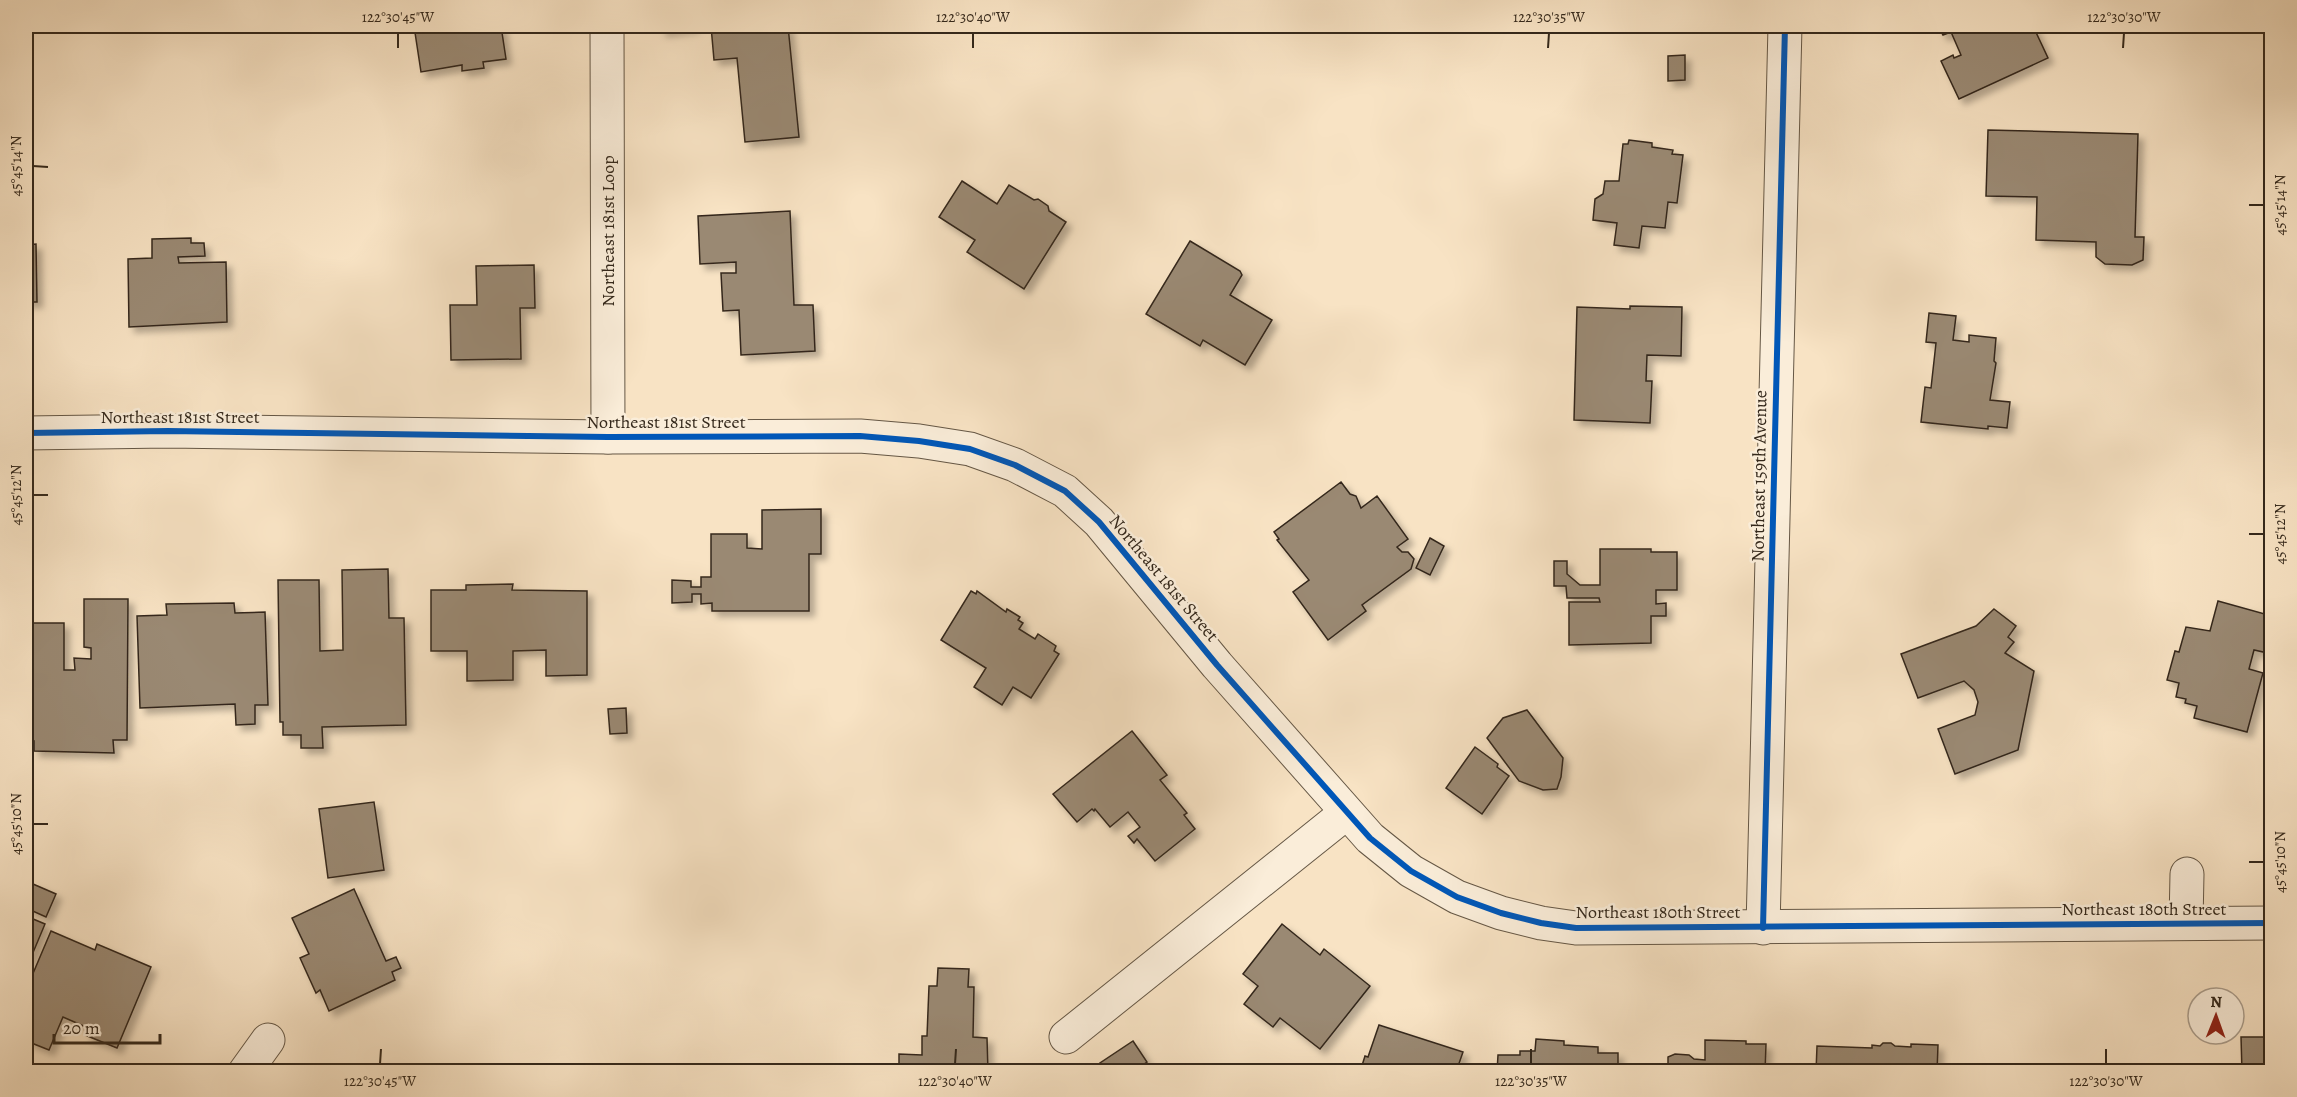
<svg xmlns="http://www.w3.org/2000/svg" width="2297" height="1097" font-family="Alegreya,serif">
	<style>
		.building { fill: #9a8973; stroke: #34281b; stroke-width: 1.5; filter: url(#shadow) }
		.lines { fill: none; stroke-linecap: round; stroke-linejoin: round }
		.minor-casing { stroke: #655745; stroke-width: 35 }
		.minor { stroke: #faedd9; stroke-width: 33 }
		.cycleway-casing { stroke: #faedd9; stroke-width: 10 }
		.cycleway { stroke: #0057b8; stroke-width: 6 }
		.ticks { fill: none; stroke: #34281b; stroke-width: 2 }
		.labels { text-anchor: middle; stroke-width: 5; stroke-linejoin: round; paint-order: stroke }
		.street-label { font-size: 18px; fill: #34281b; stroke: #faedd9 }
		.neatline { fill: none; stroke: #34281b; stroke-width: 2 }
		.ticks-label { font-size: 15px; text-anchor: middle; fill: #34281b }
	</style>
	<defs>
		<filter id="shadow"><feDropShadow dx="5.5" dy="5.5" stdDeviation="3" flood-color="#0004"/></filter>
	</defs>
	<rect width="100%" height="100%" fill="#f8e3c4"/>
	<filter id="stains"><feTurbulence type="fractalNoise" baseFrequency=".00333" numOctaves="4"/><feColorMatrix values="0 0 0 0 .2 0 0 0 0 .09 0 0 0 0 .02 0 0 0 .5 -.17"/></filter>
	<radialGradient id="worn" r=".72"><stop offset=".6" stop-color="#630" stop-opacity="0"/><stop offset="1" stop-color="#630" stop-opacity=".3"/></radialGradient>
	<g class="building">
		<path d="M414,26h54v2l33,-2 5,33 -23,3 1,6 -22,3v-6l-41,7z"/>
		<path d="M661,26h33v1l-33,4z"/>
		<path d="M711,26h77l11,111 -54,5 -8,-84 -23,2z"/>
		<path d="M1938,26h95l15,32 -89,41 -18,-38 12,-6 1,3 7,-3 -10,-23 -8,3z"/>
		<path d="M1685,55v25l-17,1v-25z"/>
		<path d="M1988,130l150,4 -3,103h9l-1,23 -11,5 -27,-1 -9,-7v-15l-60,-2 1,-43 -51,-1z"/>
		<path d="M1629,140l23,3v4l21,3 -1,4 11,1 -6,48 -9,-1 -3,26 -23,-2 -3,22 -25,-3 3,-22 -24,-3 2,-21 8,-5 2,-13h14l4,-37h5z"/>
		<path d="M962,181l35,23 12,-19 25,15 4,-1 10,7 1,5 17,11 -42,67 -57,-37 8,-12 -36,-23z"/>
		<path d="M790,211l4,94h19l2,46 -74,4 -2,-45 -16,1 -2,-38h15v-11l-36,2 -2,-48z"/>
		<path d="M191,238v5h13l1,13 -27,1 1,6 47,-1 1,60 -98,5 -1,-68 24,-1v-19z"/>
		<path d="M1190,241l50,30 2,4 -12,20 42,25 -27,45 -42,-25 -3,6 -54,-32z"/>
		<path d="M36,244l1,58h-11v-57z"/>
		<path d="M534,265l1,43h-15l1,51 -70,1 -1,-55h27l-1,-39z"/>
		<path d="M1630,306l52,1 -1,49 -34,-1 -1,26h6l-2,42 -76,-3 3,-113 53,2z"/>
		<path d="M1929,313l27,3 -3,24 16,2v-7l27,3 -2,23 2,2 -6,37 20,2 -3,26 -19,-2v3l-67,-7 4,-35 6,1 5,-45 -10,-1z"/>
		<path d="M1341,482l9,12 6,2 5,12 16,-12 31,43 -11,8 5,5h6l6,7 -3,10 -49,36 4,6 -38,29 -35,-48 16,-12 -32,-40 2,-1 -5,-7z"/>
		<path d="M821,509v45h-12v57h-97v-8l-11,1v-10h-9v8l-20,1v-23l19,1v6h10v-10h10v-43h36v14l15,1v-39z"/>
		<path d="M1430,538l14,8 -14,29 -14,-7z"/>
		<path d="M1600,549h51v3h26v38h-21v14l10,-1v13h-15v27l-82,2v-43h31l-1,-4h-32l-1,-12h-12v-25h13v13l13,11h20z"/>
		<path d="M388,569l1,49h15l2,107 -84,2 1,21h-22v-13h-18v-13h-3l-2,-142h41l1,71 23,-1 -1,-80z"/>
		<path d="M513,584l-1,6 75,1v84l-41,1v-26l-33,1v29l-46,1v-30h-36v-61h35v-5z"/>
		<path d="M971,591l5,3 1,-3 29,21 1,-3 13,8 -2,3 5,3 -4,6 16,10 3,-5 18,12 -2,5 5,3 -28,44 -18,-11 -11,18 -28,-18 12,-19 -45,-28z"/>
		<path d="M84,599h44l-1,141h-14l1,13 -80,-2v-10l-8,-1v-117h38v47h11l-1,-12 17,1v-11l-7,-1z"/>
		<path d="M2218,601l54,15v38l-18,-4 -5,19 14,4 -16,59 -53,-14 3,-12 -12,-3 1,-4 -10,-2 3,-14 -12,-3 8,-29 4,1 7,-25 24,4z"/>
		<path d="M234,603l1,10 30,-1 3,93h-13v19l-19,1 -1,-21 -95,4 -3,-92 30,-1 -1,-11z"/>
		<path d="M1994,609l22,17 -8,11 6,5 -9,11 29,18 -16,79 -63,24 -17,-45 37,-14 3,-13 -4,-12 -10,-9 -46,17 -17,-44 75,-28z"/>
		<path d="M626,708l1,25 -17,1 -2,-25z"/>
		<path d="M1527,710l36,48 -2,19 -4,12 -14,1 -24,-9 -32,-43 16,-20z"/>
		<path d="M1132,731l35,44 -7,5 27,33 -3,2 11,14 -40,32 -18,-22 -3,4 -6,-7 12,-9 -12,-15 -18,15 -15,-18 -1,2 -2,-2 -15,13 -24,-28z"/>
		<path d="M1475,747l23,17 -1,3 12,9 -27,38 -36,-26z"/>
		<path d="M374,802l10,68 -56,8 -9,-69z"/>
		<path d="M33,884l23,10 -10,23 -20,-9v-8z"/>
		<path d="M354,889l32,72 10,-4 5,11 -9,4 3,8 -66,31 -9,-21 -4,3 -16,-35 9,-4 -17,-36z"/>
		<path d="M26,916l19,8 -18,43 -1,-1z"/>
		<path d="M1282,924l38,31 4,-6 46,37 -50,63 -40,-31 -7,9 -29,-23 14,-18 -15,-12z"/>
		<path d="M51,931l44,19 2,-6 54,23 -34,81 -32,-13 3,-7 -25,-11 -14,33 -20,-8 1,-2 -4,-2v-48z"/>
		<path d="M938,968l31,1 -1,18h6l-1,50 14,1 1,34h-89v-18l23,1v-19h5l2,-50h8z"/>
		<path d="M1379,1025l84,27 -7,20h-96l5,-16 3,1z"/>
		<path d="M2241,1037h31v35h-30z"/>
		<path d="M1536,1039l28,2v4l34,2v6h20v19h-121l1,-17h22v-4h15z"/>
		<path d="M1705,1040l41,1v3h20l-1,28h-97v-15l7,-3 14,1 5,4 11,1z"/>
		<path d="M1133,1041l14,21 -14,10h-27l-6,-9z"/>
		<path d="M1883,1043h8l4,3 16,1v-3l27,1 -1,27h-121l1,-26 55,2v-3l8,1z"/>
		<path d="M2051,1065l84,1v6h-84z"/>
	</g>
	<g class="lines">
		<defs>
			<g id="minor">
				<path d="M607,26l1,411"/>
				<path d="M26,433l142,-2 440,6 252,-1 59,5 51,8 45,16 50,26 34,31 118,143 153,173 41,33 46,26 44,16 40,10 35,5 696,-5"/>
				<path d="M2186,923l1,-49"/>
				<path d="M1763,928l22,-902"/>
				<path d="M1066,1037l280,-224"/>
				<path d="M245,1072l23,-32"/>
			</g>
		</defs>
		<use href="#minor" class="minor-casing"/>
		<use href="#minor" class="minor"/>
		<defs>
			<g id="cycleway">
				<path d="M26,433l142,-2 440,6 252,-1 59,5 51,8 45,16 50,26 34,31 118,143 153,173 41,33 46,26 44,16 40,10 35,5 696,-5"/>
				<path d="M1763,928l22,-902"/>
			</g>
		</defs>
		<use href="#cycleway" class="cycleway-casing"/>
		<use href="#cycleway" class="cycleway"/>
	</g>
	<path class="ticks" d="M398,48v-15M973,48v-15M1548,48l1,-15M2123,48l1,-15M33,166l15,1M2249,205h15M33,495h15M2249,534h15M33,824h15M2249,862h15M380,1064l1,-15M955,1064l1,-15M1531,1064v-15M2106,1064v-15"/>
	<g class="labels">
		<g class="street-label">
			<text transform="translate(608 231) rotate(-90)" y="6">Northeast 181st Loop</text>
			<text x="180" y="423">Northeast 181st Street</text>
			<text x="666" y="428">Northeast 181st Street</text>
			<text transform="translate(1759 476) rotate(-89)" y="6">Northeast 159th Avenue</text>
			<text transform="translate(1164 578) rotate(50)" y="6">Northeast 181st Street</text>
			<text x="2144" y="915">Northeast 180th Street</text>
			<text x="1658" y="918">Northeast 180th Street</text>
		</g>
	</g>
	<rect width="2297" height="1097" fill="none" stroke="#f8e3c4" stroke-width="66"/>
	<g transform="translate(2216 1016) rotate(1)"><circle r="28" fill="#faedd9" stroke="#ab9e8d" stroke-width="1.5"/>
	<path d="M0-4.5L10 22L0 15L-10 22Z" fill="#8f2418"/>
	<text y="-9" font-size="16" font-weight="bold" text-anchor="middle" fill="#34281b">N</text>
	</g>
	<path d="M54 1034v9h106v-9" fill="none" stroke="#34281b" stroke-width="3"/>
	<text x="63" y="1034" font-size="18" fill="#34281b" stroke="#faedd9" stroke-width="4.5" paint-order="stroke">20 m</text>
	<rect x="33" y="33" width="2231" height="1031" class="neatline"/>
	<g class="ticks-label">
		<text x="398" y="22">122°30'45"W</text>
		<text x="973" y="22">122°30'40"W</text>
		<text x="1549" y="22">122°30'35"W</text>
		<text x="2124" y="22">122°30'30"W</text>
		<text transform="translate(16 166) rotate(-90)" y="5">45°45'14"N</text>
		<text transform="translate(2280 205) rotate(-90)" y="5">45°45'14"N</text>
		<text transform="translate(16 495) rotate(-90)" y="5">45°45'12"N</text>
		<text transform="translate(2280 534) rotate(-90)" y="5">45°45'12"N</text>
		<text transform="translate(16 824) rotate(-90)" y="5">45°45'10"N</text>
		<text transform="translate(2280 862) rotate(-90)" y="5">45°45'10"N</text>
		<text x="380" y="1086">122°30'45"W</text>
		<text x="955" y="1086">122°30'40"W</text>
		<text x="1531" y="1086">122°30'35"W</text>
		<text x="2106" y="1086">122°30'30"W</text>
	</g>
	<rect width="100%" height="100%" filter="url(#stains)"/>
	<rect width="100%" height="100%" fill="url(#worn)"/>
</svg>
